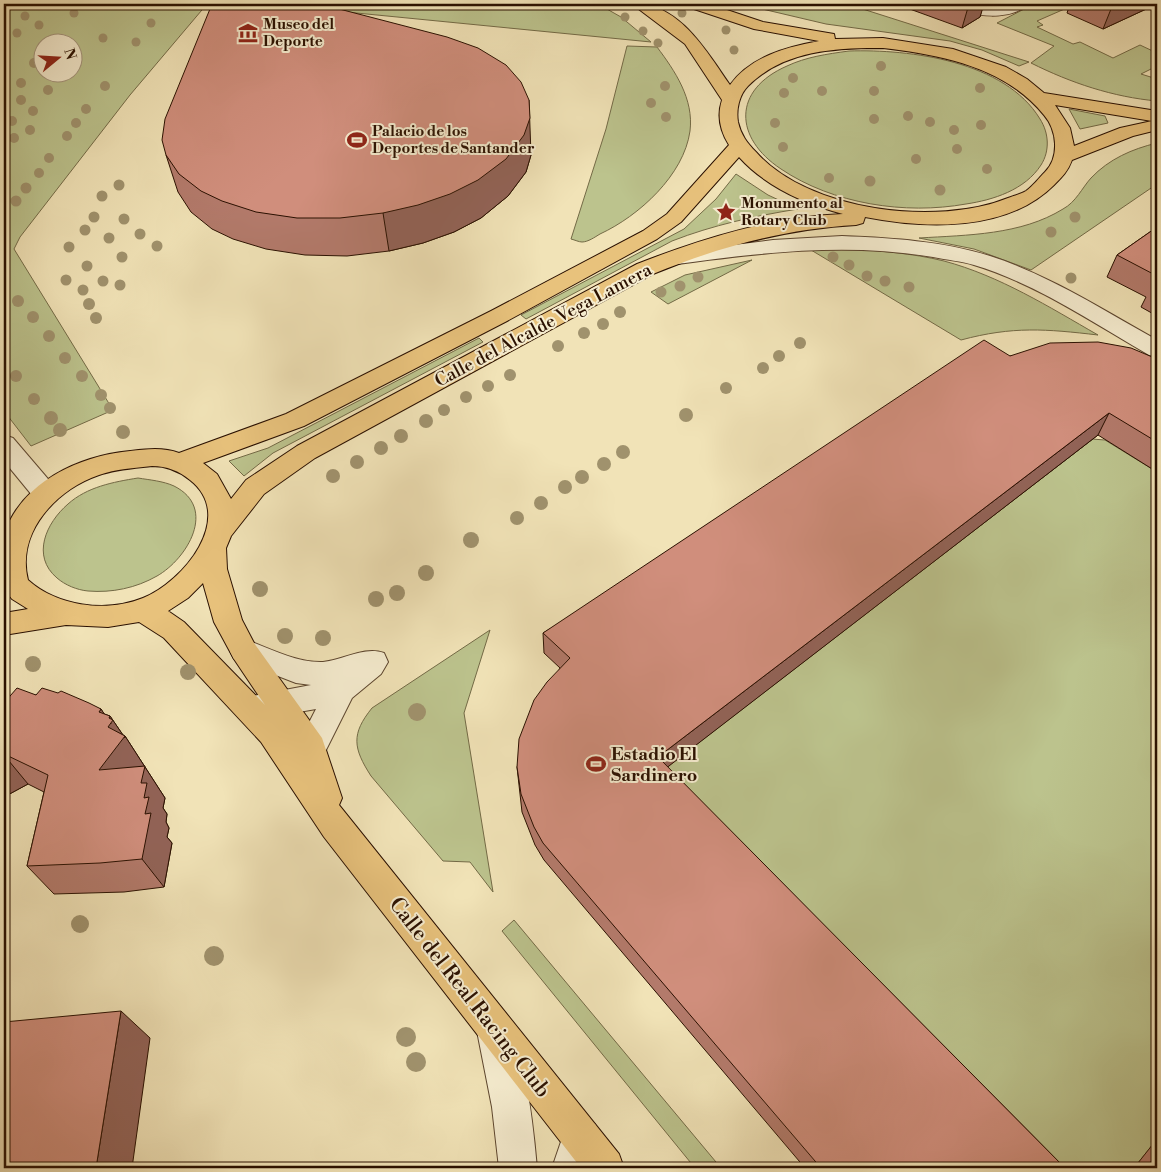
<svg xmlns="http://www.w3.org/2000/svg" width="1161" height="1172" font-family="'Libre Bodoni',serif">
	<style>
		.green { fill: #bcc38d; stroke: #736a46; fill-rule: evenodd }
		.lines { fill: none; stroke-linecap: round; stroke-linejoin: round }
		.minor-casing { stroke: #5c452e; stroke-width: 2 }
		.major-casing { stroke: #2a1000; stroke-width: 2 }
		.minor { fill: #f6edd0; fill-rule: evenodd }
		.major { fill: #e8c27c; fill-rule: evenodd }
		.tree { fill: #a0926d }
		.wall { fill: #b37a6b; stroke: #2a1000 }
		.shaded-wall { fill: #926357; stroke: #2a1000 }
		.building { fill: #d08e7c; stroke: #2a1000 }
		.labels { text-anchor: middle; stroke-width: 4; stroke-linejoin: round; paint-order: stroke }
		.far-poi-label { font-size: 15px; font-weight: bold; fill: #2a1000; stroke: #f6edd0; text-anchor: start }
		.street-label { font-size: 18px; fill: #2a1000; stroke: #f6edd0 }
		.poi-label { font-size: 18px; font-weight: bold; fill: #2a1000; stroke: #f6edd0; text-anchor: start }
		.near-street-label { font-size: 21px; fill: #2a1000; stroke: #f6edd0 }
	</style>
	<rect width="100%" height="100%" fill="#f1e3b7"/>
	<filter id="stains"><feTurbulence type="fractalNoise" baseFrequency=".004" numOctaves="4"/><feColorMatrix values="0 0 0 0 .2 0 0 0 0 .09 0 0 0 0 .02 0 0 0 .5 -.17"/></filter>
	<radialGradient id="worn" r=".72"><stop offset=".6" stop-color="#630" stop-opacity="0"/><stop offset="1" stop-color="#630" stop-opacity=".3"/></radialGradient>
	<g class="green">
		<path d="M4,4h203l-77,91 -110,142 -6,12 99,161 -82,36 -27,-35zM42,42h30v30h-30z"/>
		<path d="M265,4h333l23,13 30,25z"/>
		<path d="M741,4h106l182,58 -10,4 -37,-16 -32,-9 -124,-17z"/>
		<path d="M1034,4h42l-39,17 6,4 -6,2 36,17 7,-2 33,16 27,-13 17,8v13l-16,8 16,5v22c-44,-4 -86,-18 -126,-38l23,-17 -57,-23z"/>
		<path d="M627,46l30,1c18,24 37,52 33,84 -6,44 -51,85 -90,103 -5,3 -12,8 -18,8 -3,0 -7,-2 -11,-3l35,-110z"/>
		<path d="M849,51c61,-2 156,10 191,68 9,14 10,32 1,46 -16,25 -48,35 -75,39 -61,11 -133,0 -185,-35 -47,-31 -49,-79 6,-103 19,-9 40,-12 62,-15z"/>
		<path d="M1069,109l36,7 3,7 -28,6z"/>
		<path d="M1157,143v41l-126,86 -57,-21 -55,-11c49,-3 102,-3 144,-29 13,-7 19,-21 28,-31 18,-19 41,-29 66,-35z"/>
		<path d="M736,174l32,21 30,14c-43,7 -85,16 -126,32l-146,78 -5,-4 163,-86 32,-30z"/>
		<path d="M845,248c33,3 67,5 99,13 56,15 105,46 154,74 -52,-6 -85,-9 -137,5l-150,-90z"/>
		<path d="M752,260l-84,44 -17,-12 34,-17z"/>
		<path d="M479,338l4,4 -210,111 -29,23 -15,-15 39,-13z"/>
		<path d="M1092,439l13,1 52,32v667l-23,29h-95l-375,-399z"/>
		<path d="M138,478c12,2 25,3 36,8 44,22 13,73 -17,90 -21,12 -45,17 -69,15 -11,-1 -23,-6 -31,-13 -26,-22 -11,-55 11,-74 19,-17 45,-22 70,-26z"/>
		<path d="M490,630l-26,83 29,179 -23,-30 -27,-1 -72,-85c-18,-28 -20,-42 1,-68z"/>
		<path d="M514,920l207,248h-26l-193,-237z"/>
	</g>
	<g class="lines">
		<defs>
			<g id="minor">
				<path d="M956,4c12,-1 23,2 36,3 11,0 23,-4 35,-3 -11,16 -60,15 -71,0z"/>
				<path d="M842,236c49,2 101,5 148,20 59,19 113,54 167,84v17l-8,-2c-56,-32 -112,-71 -175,-90 -13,-4 -27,-5 -41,-8 -88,-15 -175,-4 -263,8l-7,-2 -4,-4 4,-4 7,-2 103,-13z"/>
				<path d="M4,435l9,3 41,48 4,7 -4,7 -9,2 -9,-2 -32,-39z"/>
				<path d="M244,639c25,9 52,24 79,23 21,-2 41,-16 61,-9l4,9 -7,12 -29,24 -30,60 -11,3 -11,-3 -4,-10 20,-39 -57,10 -11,-4 -4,-9 4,-9 63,-12 -15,-2 -62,-24 -4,-8 4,-8z"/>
				<path d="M495,1013l13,5c18,43 25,104 29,150h-38l-7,-61 -15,-76 5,-13z"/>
				<path d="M581,1119l14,5 5,14 -10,30h-38l15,-44z"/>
			</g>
			<path id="major" d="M632,4c46,-3 75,48 98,81 20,-28 56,-38 89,-44l-65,-12 -66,-22 -2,-3h23l54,18 71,12 1,5 48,-1 70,11 53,18 21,12 17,14 113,18v19l-24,6 -61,24c-4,11 -10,17 -18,25 -47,47 -128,44 -189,32l-2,6 -7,2c-72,4 -137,22 -203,49l-338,184 -51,36 -33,42 -5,12 1,21 15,51 12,23 68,95 20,60 -3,7 280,349 5,14h-43l-257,-331 -63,-95 -97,-104 -25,-16 -31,5 -42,-2 -62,10v-22l24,-4 -16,-10 -8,-10c0,-15 -4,-41 0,-54 17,-53 75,-79 126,-84 17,-2 33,-4 49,2l107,-39 205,-103 152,-80 24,-17 62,-69c-9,-14 -12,-30 -7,-45l-37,-56zM883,48c59,7 122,19 161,67 13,15 16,42 1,57 -6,6 -12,14 -19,19 -5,3 -13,5 -18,7 -71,29 -200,13 -252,-46 -9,-9 -15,-17 -18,-30 -2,-12 1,-27 10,-36 36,-36 87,-38 135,-38zM1055,105l97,16 -32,7 -46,18 -4,-18zM739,157c27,30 66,47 104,57 -71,3 -140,24 -206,50l-340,182 -51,34 -15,19 -14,-25 -14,-11 101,-37 203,-105 150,-82 24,-17zM152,466c15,0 27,5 38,14 47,37 -7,102 -47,118 -37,15 -86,8 -115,-18 -12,-48 28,-90 71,-105 17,-6 35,-7 53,-9zM203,583l11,39 20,37 31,46 -81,-83 -16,-11 20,-13z"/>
		</defs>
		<use href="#minor" class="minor-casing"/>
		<use href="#major" class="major-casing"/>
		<use href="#minor" class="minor"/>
		<use href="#major" class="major"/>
	</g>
	<g class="tree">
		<circle cx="74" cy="13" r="4.5"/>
		<circle cx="682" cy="13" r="4.5"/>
		<circle cx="25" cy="16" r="4.5"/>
		<circle cx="625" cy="17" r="4.5"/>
		<circle cx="151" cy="23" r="4.5"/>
		<circle cx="39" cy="25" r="4.5"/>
		<circle cx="726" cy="30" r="4.5"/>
		<circle cx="643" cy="31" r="4.5"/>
		<circle cx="17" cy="33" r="4.5"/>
		<circle cx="103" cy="38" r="4.5"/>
		<circle cx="136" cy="42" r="4.5"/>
		<circle cx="658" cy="43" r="4.5"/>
		<circle cx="734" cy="50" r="4.5"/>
		<circle cx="34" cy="63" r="5"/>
		<circle cx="881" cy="66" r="5"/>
		<circle cx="793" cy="78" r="5"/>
		<circle cx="21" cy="83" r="5"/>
		<circle cx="105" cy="86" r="5"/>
		<circle cx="665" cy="86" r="5"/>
		<circle cx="980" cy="88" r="5"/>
		<circle cx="48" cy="90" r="5"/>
		<circle cx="822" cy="91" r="5"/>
		<circle cx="874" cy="91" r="5"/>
		<circle cx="784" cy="93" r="5"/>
		<circle cx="21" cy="100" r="5"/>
		<circle cx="651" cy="103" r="5"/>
		<circle cx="86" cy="109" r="5"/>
		<circle cx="33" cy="111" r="5"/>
		<circle cx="908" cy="116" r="5"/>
		<circle cx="666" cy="117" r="5"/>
		<circle cx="874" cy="119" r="5"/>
		<circle cx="12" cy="121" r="5"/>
		<circle cx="930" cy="122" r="5"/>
		<circle cx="76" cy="123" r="5"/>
		<circle cx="775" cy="123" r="5"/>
		<circle cx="981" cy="125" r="5"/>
		<circle cx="30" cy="130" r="5"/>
		<circle cx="954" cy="130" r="5"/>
		<circle cx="67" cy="136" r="5"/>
		<circle cx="14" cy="138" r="5"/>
		<circle cx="783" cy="147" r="5"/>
		<circle cx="957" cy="149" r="5"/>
		<circle cx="49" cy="158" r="5"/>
		<circle cx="916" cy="159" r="5"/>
		<circle cx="987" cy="169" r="5"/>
		<circle cx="39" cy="173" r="5"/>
		<circle cx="829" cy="178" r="5"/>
		<circle cx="870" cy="181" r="5.5"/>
		<circle cx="119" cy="185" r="5.5"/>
		<circle cx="26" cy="188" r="5.5"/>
		<circle cx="940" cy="190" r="5.5"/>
		<circle cx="102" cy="196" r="5.5"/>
		<circle cx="16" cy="201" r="5.5"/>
		<circle cx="94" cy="217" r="5.5"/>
		<circle cx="1075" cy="217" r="5.5"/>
		<circle cx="124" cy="219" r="5.5"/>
		<circle cx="85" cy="230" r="5.5"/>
		<circle cx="1051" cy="232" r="5.5"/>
		<circle cx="140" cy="234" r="5.5"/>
		<circle cx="109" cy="238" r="5.5"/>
		<circle cx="157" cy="246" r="5.5"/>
		<circle cx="69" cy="247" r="5.5"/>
		<circle cx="122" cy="257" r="5.5"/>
		<circle cx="833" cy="257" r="5.5"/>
		<circle cx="849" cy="265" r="5.5"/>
		<circle cx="87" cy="266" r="5.5"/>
		<circle cx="867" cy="276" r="5.5"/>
		<circle cx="698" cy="277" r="5.5"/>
		<circle cx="1071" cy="278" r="5.5"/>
		<circle cx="66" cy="280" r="5.5"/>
		<circle cx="103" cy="281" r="5.5"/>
		<circle cx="885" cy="281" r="5.5"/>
		<circle cx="120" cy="285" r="5.5"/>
		<circle cx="680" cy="286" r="5.5"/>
		<circle cx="909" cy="287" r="5.5"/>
		<circle cx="83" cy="290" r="5.5"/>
		<circle cx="661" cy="292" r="5.5"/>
		<circle cx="18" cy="301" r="6"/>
		<circle cx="89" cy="304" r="6"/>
		<circle cx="620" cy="312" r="6"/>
		<circle cx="33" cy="317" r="6"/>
		<circle cx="96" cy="318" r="6"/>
		<circle cx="603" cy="324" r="6"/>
		<circle cx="584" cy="333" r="6"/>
		<circle cx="49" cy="336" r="6"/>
		<circle cx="800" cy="343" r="6"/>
		<circle cx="558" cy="346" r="6"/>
		<circle cx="779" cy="356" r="6"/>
		<circle cx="65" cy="358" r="6"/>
		<circle cx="763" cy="368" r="6"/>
		<circle cx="510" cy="375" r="6"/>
		<circle cx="16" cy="376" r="6"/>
		<circle cx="82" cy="376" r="6"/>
		<circle cx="488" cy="386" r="6"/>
		<circle cx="726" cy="388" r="6"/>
		<circle cx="101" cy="395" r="6"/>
		<circle cx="466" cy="397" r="6"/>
		<circle cx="34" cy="399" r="6"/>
		<circle cx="110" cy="408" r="6"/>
		<circle cx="444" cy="410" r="6"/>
		<circle cx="686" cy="415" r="7"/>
		<circle cx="51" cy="418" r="7"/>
		<circle cx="426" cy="421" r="7"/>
		<circle cx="60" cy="430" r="7"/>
		<circle cx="123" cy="432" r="7"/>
		<circle cx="401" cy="436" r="7"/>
		<circle cx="381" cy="448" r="7"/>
		<circle cx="623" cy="452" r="7"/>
		<circle cx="357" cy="462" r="7"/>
		<circle cx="604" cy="464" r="7"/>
		<circle cx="333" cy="476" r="7"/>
		<circle cx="582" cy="477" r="7"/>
		<circle cx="565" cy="487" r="7"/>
		<circle cx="541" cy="503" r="7"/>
		<circle cx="517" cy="518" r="7"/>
		<circle cx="471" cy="540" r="8"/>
		<circle cx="426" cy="573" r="8"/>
		<circle cx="260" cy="589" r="8"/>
		<circle cx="397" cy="593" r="8"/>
		<circle cx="376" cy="599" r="8"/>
		<circle cx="285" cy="636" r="8"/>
		<circle cx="323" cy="638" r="8"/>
		<circle cx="33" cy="664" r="8"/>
		<circle cx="188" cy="672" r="8"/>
		<circle cx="417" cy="712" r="9"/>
		<circle cx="80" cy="924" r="9"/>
		<circle cx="214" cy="956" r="10"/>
		<circle cx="406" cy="1037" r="10"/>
		<circle cx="416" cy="1062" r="10"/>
	</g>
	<g class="wall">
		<path d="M896,4h120l-24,1h-9l-3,12 -18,11z"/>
		<path d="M1070,4h87l-54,25 -36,-16z"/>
		<path d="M166,155h365l-5,17 -18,24 -27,22 -27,14 -31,11 -34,8 -42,5 -42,-1 -39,-6 -33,-10 -21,-10 -21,-17 -13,-20z"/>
		<path d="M1157,227v89l-16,-9 5,-10 -39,-20 10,-22z"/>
		<path d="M1010,356l147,3v113l-59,-37 -431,332 398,401h-260l-261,-308 -9,-15 -13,-33 -5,-45 43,-99 -16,-15 -1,-20z"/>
		<path d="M36,695l65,14 3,5 6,2 13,19 2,1 40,62 -2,10 4,6 -1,8 3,6 -2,9 5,6 -8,44 -40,5 -70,2 -27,-28 17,-74 -16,-8 -24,13v-94z"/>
		<path d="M1157,1139v29h-23z"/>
	</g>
	<g class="shaded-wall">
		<path d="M969,4h15l-4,13 -18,11z"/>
		<path d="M1113,4h44l-54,25z"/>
		<path d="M529,100l2,55 -5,17 -18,24 -27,22 -27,14 -31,11 -34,8 -6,-38z"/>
		<path d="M1109,413l-11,22 -442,341 2,-19z"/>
		<path d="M101,709l10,15 -2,-6 1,-2 15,22v-2l40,62 -2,10 4,6 -1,8 3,6 -2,9 5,6 -8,44 -22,-28 -43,-89 9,-43 -9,-15z"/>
		<path d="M4,755l24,29 -24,13z"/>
		<path d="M121,1011l29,27 -18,130h-36z"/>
	</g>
	<g class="building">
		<path d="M212,4h108l127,33 31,11 28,17 15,17 8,18 1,18 -6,17 -18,24 -28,21 -28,14 -32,11 -35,8 -43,5h-43l-41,-6 -34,-11 -21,-10 -22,-17 -13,-19 -4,-15 3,-21z"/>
		<path d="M1157,227v49l-40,-21z"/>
		<path d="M1157,281v7l-5,-3z"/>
		<path d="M984,340l26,16 40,-13 48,-1 33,6 26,11v83l-48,-29 -451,344 407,411h-244l-278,-325 -9,-16 -13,-33 -4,-27 2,-28 15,-39 13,-18 23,-24 -27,-25z"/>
		<path d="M17,688l19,7 6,-7 16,5 3,-2 28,12 12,6 -2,3 11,4 -1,2 4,2 -5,7 17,9 -26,34 46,-4 -4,17h6l-3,15 5,-1 -4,17 6,-1 -9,46 -42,4 -73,3 21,-91 -44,-21v-51z"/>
		<path d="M121,1011l-25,157h-92v-146z"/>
		<path d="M1157,1154v14h-11z"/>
	</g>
	<defs>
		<symbol id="museum-bare" viewBox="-9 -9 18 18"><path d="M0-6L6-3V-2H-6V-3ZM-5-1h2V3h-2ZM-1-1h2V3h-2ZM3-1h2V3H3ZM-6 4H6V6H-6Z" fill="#8f2418" stroke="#f6edd0" stroke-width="2.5" paint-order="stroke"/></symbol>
		<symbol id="stadium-bare" viewBox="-9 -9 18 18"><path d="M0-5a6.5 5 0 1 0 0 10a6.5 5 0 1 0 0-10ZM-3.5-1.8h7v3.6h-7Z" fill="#8f2418" stroke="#f6edd0" stroke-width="2.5" paint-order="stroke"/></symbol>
		<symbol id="sight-bare" viewBox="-9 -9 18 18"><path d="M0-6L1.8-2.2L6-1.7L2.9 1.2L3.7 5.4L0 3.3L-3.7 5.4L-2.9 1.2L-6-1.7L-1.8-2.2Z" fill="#8f2418" stroke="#f6edd0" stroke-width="2.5" paint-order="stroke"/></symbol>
	</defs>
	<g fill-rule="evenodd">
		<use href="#museum-bare" x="234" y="19" width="28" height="28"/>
		<use href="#stadium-bare" x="343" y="126" width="28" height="28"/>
		<use href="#sight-bare" x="712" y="198" width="28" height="28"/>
		<use href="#stadium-bare" x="582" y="750" width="28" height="28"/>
	</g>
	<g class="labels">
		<g class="far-poi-label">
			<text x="263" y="29">Museo del<tspan x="263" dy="17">Deporte</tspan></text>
			<text x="372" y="136">Palacio de los<tspan x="372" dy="17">Deportes de Santander</tspan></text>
			<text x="741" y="208">Monumento al<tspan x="741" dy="17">Rotary Club</tspan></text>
		</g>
		<g class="street-label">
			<text transform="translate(543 325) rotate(-28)" y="6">Calle del Alcalde Vega Lamera</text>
		</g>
		<g class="poi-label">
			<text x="611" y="760">Estadio El<tspan x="611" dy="21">Sardinero</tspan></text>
		</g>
		<g class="near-street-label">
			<text transform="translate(470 997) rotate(52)" y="7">Calle del Real Racing Club</text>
		</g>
	</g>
	<rect width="1161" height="1172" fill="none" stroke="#f1e3b7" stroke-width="20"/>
	<rect x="5" y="5" width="1151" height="1162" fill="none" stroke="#2a1000" stroke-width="2.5"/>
	<rect x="10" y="10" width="1141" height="1152" fill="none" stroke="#2a1000"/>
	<g transform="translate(58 58) rotate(72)"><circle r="24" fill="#f6edd0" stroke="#a4957d"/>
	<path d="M0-4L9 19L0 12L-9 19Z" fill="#8f2418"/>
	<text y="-8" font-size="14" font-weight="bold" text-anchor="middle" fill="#2a1000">N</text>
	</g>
	<rect width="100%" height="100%" filter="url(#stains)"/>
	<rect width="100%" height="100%" fill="url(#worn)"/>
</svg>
